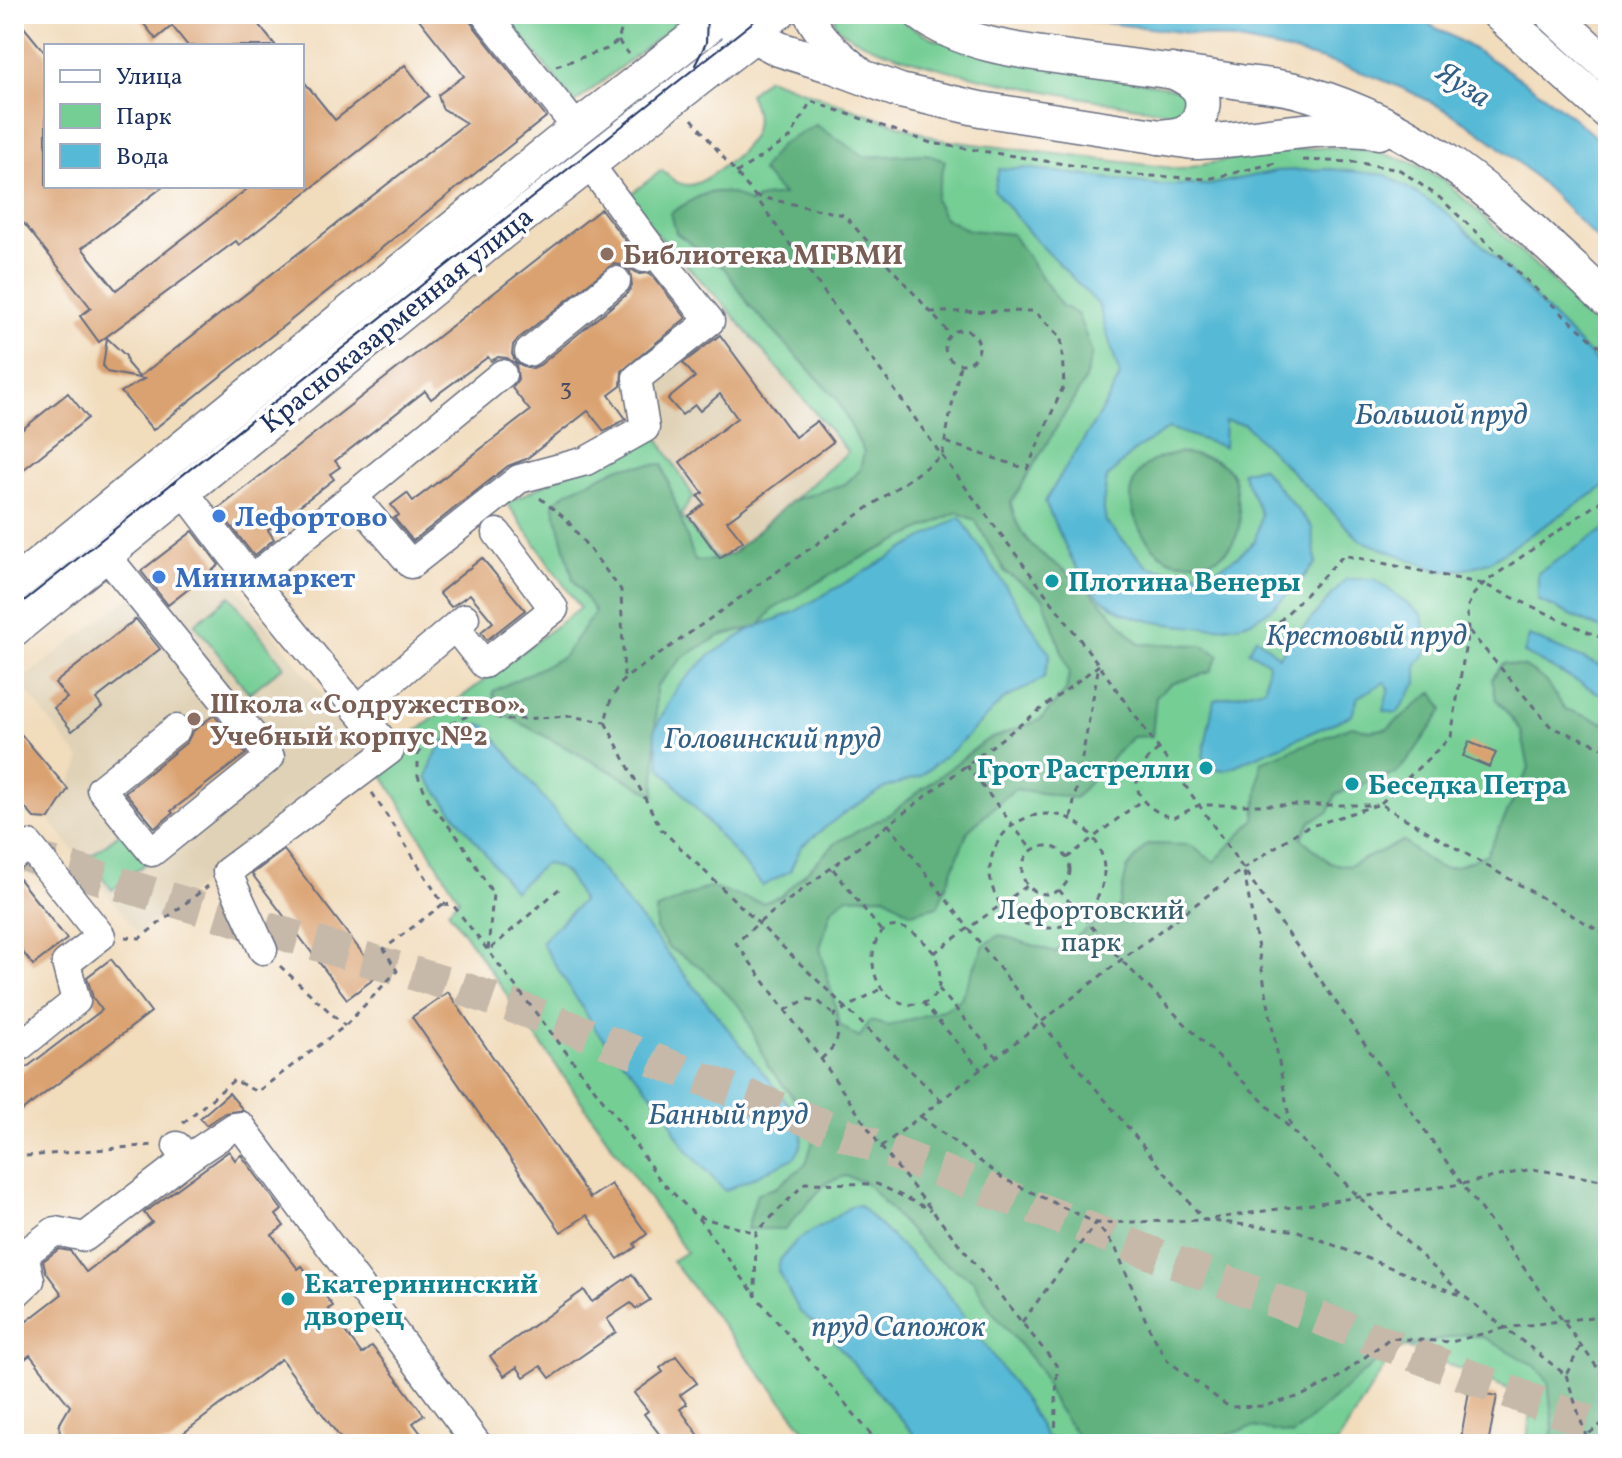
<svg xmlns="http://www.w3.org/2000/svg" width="1622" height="1458" font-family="Vollkorn,serif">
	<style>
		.built { fill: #e0d2b6 }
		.green { fill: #75ce94; stroke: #487e79; stroke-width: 2 }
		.forest { fill: #60b17e; stroke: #3e706e; stroke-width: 2 }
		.water { fill: #56b9d5; stroke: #38749a; stroke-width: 2 }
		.building { fill: #daa271; fill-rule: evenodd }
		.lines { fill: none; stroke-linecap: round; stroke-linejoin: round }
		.major-tunnel { stroke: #c6b9a9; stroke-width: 34; stroke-dasharray: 34 17; stroke-linecap: butt }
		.minor-casing { stroke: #666c7f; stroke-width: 31 }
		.major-casing { stroke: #666c7f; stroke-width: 37 }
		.path { stroke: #666c7f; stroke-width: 3; stroke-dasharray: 6 6; stroke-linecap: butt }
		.minor { stroke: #fff; stroke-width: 28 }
		.major { stroke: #fff; stroke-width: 34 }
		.tram { stroke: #1b2f5e; stroke-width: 2 }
		.education-dot { fill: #8d6e63; stroke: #fff; stroke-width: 3 }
		.shop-dot { fill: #3f7fe0; stroke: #fff; stroke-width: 3 }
		.culture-dot { fill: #0f9aa8; stroke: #fff; stroke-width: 3 }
		.labels { text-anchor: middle; stroke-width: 7; stroke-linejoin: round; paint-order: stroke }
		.number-label { font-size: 24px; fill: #4b4c63 }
		.education-label { font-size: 28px; font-weight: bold; fill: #785e54; stroke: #fff; text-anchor: start }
		.street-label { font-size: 28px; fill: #1b2f5e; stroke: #fff }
		.shop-label { font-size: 28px; font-weight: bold; fill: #366cbe; stroke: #fff; text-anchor: start }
		.culture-label { font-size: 28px; font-weight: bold; fill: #0d838f; stroke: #fff; text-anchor: start }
		.park-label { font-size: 28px; fill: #365f6e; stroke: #fff }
		.water-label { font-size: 30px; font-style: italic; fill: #305f88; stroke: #fff }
	</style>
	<rect width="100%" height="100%" fill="#fff"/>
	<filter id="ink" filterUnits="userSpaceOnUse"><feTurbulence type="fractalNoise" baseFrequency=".0125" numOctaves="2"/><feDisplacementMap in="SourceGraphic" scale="16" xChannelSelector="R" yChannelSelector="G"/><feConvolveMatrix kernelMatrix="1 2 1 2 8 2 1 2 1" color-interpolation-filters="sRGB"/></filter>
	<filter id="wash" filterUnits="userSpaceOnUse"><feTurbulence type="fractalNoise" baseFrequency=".006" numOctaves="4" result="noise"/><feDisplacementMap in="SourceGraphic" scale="32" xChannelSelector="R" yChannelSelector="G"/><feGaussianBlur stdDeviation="1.8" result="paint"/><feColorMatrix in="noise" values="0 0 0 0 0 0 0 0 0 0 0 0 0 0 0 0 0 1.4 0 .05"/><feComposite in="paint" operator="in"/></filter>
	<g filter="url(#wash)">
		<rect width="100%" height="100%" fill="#f1dcbc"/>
		<g class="built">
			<path d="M727,307l121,144 -128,113 -39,-49 -27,-84 -12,-54z"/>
			<path d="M194,530l174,225 -230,179 -89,-115 19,-30 13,-29 -62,-78 124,-95 -8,-11z"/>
		</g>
		<g class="green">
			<path d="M504,14h173l1,8 -103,81z"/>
			<path d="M836,14h59l15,12 27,14 250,51 -2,18 -12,4c-63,-11 -306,-46 -339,-90z"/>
			<path d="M767,78l174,62 240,29 91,-18 58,-4 44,4 39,12 31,17 164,153v1111h-81l4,-46 -133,-54 -61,100h-521l-144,-183 14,-9 -238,-342 11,-11 -80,-130 23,-27 178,-134 -73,-105 147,-72 39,65 -12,19 39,49 128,-112 -121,-144 -103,-109 38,-29c8,8 16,15 27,15 12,-1 23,-11 33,-18 27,-20 44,-39 27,-73z"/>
			<path d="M230,596l54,70 -35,27 -54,-69z"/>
			<path d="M122,832l24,31 -34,27 -24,-32z"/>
		</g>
		<g class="forest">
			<path d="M816,125l49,32 61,-3 19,7 -10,39 9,18 24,12 44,4 49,71 17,10 14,38 -8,29 -73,121c9,50 45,56 77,86 18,17 34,37 51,55l62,1 18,10 -9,17 -39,12 -15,12 -4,40 -20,1 -57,61 -61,-9 -46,42 -30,75 -27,7 -26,-17 -38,1 -15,12 -12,39 20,77 19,13 11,-17 19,5 56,-17 16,-11 23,-53 16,-10 55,17 64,-46 8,-37 20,-25 43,1 24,17 41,-43 6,-57 91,-36 18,5 18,-3 45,-36 10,18 -34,49 -13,14 -60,21 -7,18 -18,9 -10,17 29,25 19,3 54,-25c40,33 36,34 84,13l42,-86 -8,-38 -25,-31 -4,-20 11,-16 22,4 21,14 19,28 43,15v720h-59l4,-16 -5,-47 -13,-15 -50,-28 -20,-4 -78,18 -95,83 -38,-8 -58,17h-113l-29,-41 -15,-35 -49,-59 -17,-29 -40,-24 -68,-74 -20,-6 -19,7 -41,46h-38l10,-36 18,-5 31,-24 11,-37 -49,-61 -25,-56 -41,-42 -34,-21 -12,-18v-19l52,-23 55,16 18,-7 56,-54 53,-28 95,-73 55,-21 26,-29 3,-19 -26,-74 -38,-26 -30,-52 -18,-8 -112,54 -73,44 -12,16 -40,10 -37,21 -27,30 -1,108 -159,-85 -3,-19 70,-34 32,-45 -22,-33 -20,-76 14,-11 53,-25 42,-3 33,97 19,-1 19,-7 58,-52 54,-17 15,-14 4,-18 -27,-53 -87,-93 -25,-37 -49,-36 -5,-20c28,-18 47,-32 78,-10l15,-6 19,-2 -22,-24 19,-26z"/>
			<path d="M1179,453c18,2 46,5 54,24 3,7 3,16 4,24 3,11 4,25 -1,36 -8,16 -20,25 -38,25 -7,0 -17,1 -24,-1 -31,-10 -58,-65 -33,-91 11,-11 23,-14 38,-17z"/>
		</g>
		<g class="water">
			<path d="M1032,14h377c72,36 141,79 199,135v102c-46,-49 -92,-97 -149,-133 -128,-79 -282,-85 -427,-104z"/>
			<path d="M1025,168l133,17h52l66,-14 54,-2 56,6 56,34 49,44 117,121v110l-119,78 -23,7 -26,2 -80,-31 -116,-116 -19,-3 -1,26 -55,-19 -35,23 -27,27 -4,26 3,18 42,45 36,6 29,-2 24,-14 18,-16 6,-27 -19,-42 19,-5 51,60 4,36c-19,21 -37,44 -63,57 -28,14 -92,5 -121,-4 -12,-3 -33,-18 -41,-28 -20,-24 -33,-58 -46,-86 24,-43 54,-81 75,-126l-22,-72 -66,-68 -38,-46 5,-21z"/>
			<path d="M960,517l90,137 -6,24 -41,22 -47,47 -35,29 -36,12 -44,27 -40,32 -11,24 -27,15 -103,-119 -6,-36 24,-45 31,-30 42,-27 43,-17z"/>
			<path d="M1608,527v105l-70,-32v-27z"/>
			<path d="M1346,579h29l47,36 6,35 -11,15v18l-20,30 -14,-2 6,-23 -4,-6 -27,15 -6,18 -127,55 -16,-2 -6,-12 11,-56 51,-12 3,-26 -19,-11 7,-14 23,19z"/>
			<path d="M1529,636l79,33v29l-84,-45z"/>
			<path d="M481,724l5,2 314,393c3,14 4,27 -6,39l-69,33 -38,-41 -12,-18 -8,-22 -69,-77 -57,-91 41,-41c-10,-18 -15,-36 -38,-37l-30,27 -87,-113c11,-36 17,-42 54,-54z"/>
			<path d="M859,1205l84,82 84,117 23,40h-128l-92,-108 -30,-24 -22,-41 2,-11 16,-19 56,-35z"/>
		</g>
		<g id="blocks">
			<g class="building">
				<path d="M136,14h114l26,32h-88l-16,-20 -16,13z"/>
				<path d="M415,14h49l82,103 -393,313 -32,-38 23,-13 -37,-7 -4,-6 4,-28 19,18 1,7 12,14 327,-254 -24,-15 -4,-13 26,-19z"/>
				<path d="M14,15l32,39v132h118l-82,62 34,42 135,-104h51v-107l33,41 70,-55 24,31 -190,149 -3,-4 -137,101 -19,-26 11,-8 -77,-97z"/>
				<path d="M601,209l30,39 -4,13 4,8 8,5 11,-1 36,45 -64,53 -1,15 -12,9 17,24 -22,12 -16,-20 -62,48 -18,7 -95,75 -19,-23 5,-3 -8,-10 16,-12 6,8 117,-90 -18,-23 6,-9 -2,-15 -9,-6 -9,-1 -7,4 -3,-4 -57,42 -6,-8 -90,70 5,6 -10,7 4,5 -66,51 6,9 -20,17 -36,-47zM613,264l8,1 9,6 2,15 -5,8 -87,71 -9,4 -15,-6 -4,-9 1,-9 5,-6z"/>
				<path d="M720,335l75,102 22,-16 16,21 -106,79 16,20 -23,17 -31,-42 15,-12 -6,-8 5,-3 -23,-31 57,-44 -17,-24 -20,17 -5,-6 -13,10 -14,-16 27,-22 -12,-14z"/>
				<path d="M68,393l20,25 -74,59v-41z"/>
				<path d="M193,531l26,34 -51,40 -27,-34z"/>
				<path d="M482,558l43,52 -38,30 -6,-8 12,-10 -23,-28 -19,13 -12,-14z"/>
				<path d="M136,619l24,30 -64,50 6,8 -30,24 -18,-23 13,-10 -12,-15z"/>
				<path d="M214,715l32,39 -75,57 2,2 -18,15 -30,-36 62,-50 5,-10z"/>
				<path d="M14,726l54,63 -19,30 -15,-1 -20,-23z"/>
				<path d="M1469,742l27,11 -7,14 -26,-11z"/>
				<path d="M284,850l95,125 -32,24 -95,-125z"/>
				<path d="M14,873l53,66 -34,26 -19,-24z"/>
				<path d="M111,959l40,53 -137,105v-40l88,-67 -9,-12 -6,-21z"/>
				<path d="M448,992l142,206 21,-14 36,50 -13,10 2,3 -18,12 -31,-44 -26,17 -149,-215z"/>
				<path d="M229,1093l14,17 -18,3 -19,12 -6,-7z"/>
				<path d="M229,1151l6,9 6,-5 41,55 -6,5 8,11 -12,9 26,34 4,-3 31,40 -5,3 34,45 10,-8 52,69 -11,8 16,21h-84l-64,-85 -112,85h-127l18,-13 -1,-6 11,-19 -40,-51 -16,13v-37l48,-37 -16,-22 -3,-11 16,-12 11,2 16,21 66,-50 -8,-9z"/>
				<path d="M632,1274l18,26 -14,9 -5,-6 -24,16 9,13 -66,46 -9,-12 -17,11 -7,-10 -13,9 -14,-20 94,-66 8,12z"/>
				<path d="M676,1356l21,27 -17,12 7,9 -7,5 25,35h-38l-23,-30 4,-3 -14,-18 29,-21 -3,-4z"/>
				<path d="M1469,1391l28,5 -9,48h-28z"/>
			</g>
		</g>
	</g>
	<g filter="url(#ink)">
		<use href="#blocks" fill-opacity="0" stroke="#666c7f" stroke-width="2"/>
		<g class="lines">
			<path class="major-tunnel" d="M22,854l436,133 85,30 1065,413"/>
			<defs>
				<g id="minor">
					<path d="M485,14l92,114"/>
					<path d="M808,14c12,25 31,39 52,57"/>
					<path d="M753,36l28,-22"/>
					<path d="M589,164l64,86 -9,8"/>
					<path d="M529,352l87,-71"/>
					<path d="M183,490l62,82 145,178 -163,122 36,78"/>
					<path d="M353,496l58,68 108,-85 67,-18 59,-33 -8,-50 73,-57 -57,-71"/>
					<path d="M105,554l165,203 -118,95 -51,-63 75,-60"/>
					<path d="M252,579l250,-205"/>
					<path d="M455,627l29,37 70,-55 -57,-76"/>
					<path d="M357,710l108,-92"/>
					<path d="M14,856l15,-11 72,91 -35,27 10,38 -62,50"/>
					<path d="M188,1158l46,-31 7,-1 236,318"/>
					<path d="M14,1295l16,-15 -5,-22 1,-5 29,-22 30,6 103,-79 -11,-12"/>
				</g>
				<g id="major">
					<path d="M921,14c43,32 105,38 156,45 55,7 109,14 163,23 22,3 45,4 66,11 130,38 206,119 302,208"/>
					<path d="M1499,14l109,98"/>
					<path d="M1552,14l56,52"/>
					<path d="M735,26l44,23 54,17 67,25 80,18 213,33c62,-1 125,-20 186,-10"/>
					<path d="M1158,137c10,-1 24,-1 32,-8 5,-3 9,-10 11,-16 7,-24 -10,-33 -29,-42"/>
					<path d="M14,585l543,-441 167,-130"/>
					<path d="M14,629l488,-397 251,-196"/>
				</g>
			</defs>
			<use href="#minor" class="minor-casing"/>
			<use href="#major" class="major-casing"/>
			<g class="path">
				<path d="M618,41l11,13"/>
				<path d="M556,66l51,-17 11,-8 8,-27"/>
				<path d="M692,119l63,77 187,260 157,209 100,140 263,379 146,198"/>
				<path d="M1303,160l51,2 46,8 40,28 118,112 50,44"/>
				<path d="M736,173l54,-35 21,-37 120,42 203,32 74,4 72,-17"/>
				<path d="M755,196l89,19 107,120"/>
				<path d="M930,312l104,-1 27,26 3,48 -37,84 -82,-27"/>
				<circle cx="962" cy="347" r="17"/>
				<path d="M540,498l27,22 54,70 3,89"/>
				<path d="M1271,630l73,-75 139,29 125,57"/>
				<path d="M1469,631l82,96 47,18 10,6"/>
				<path d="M1099,665l-342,259 -21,19 85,116 60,88 240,-187 122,-91 59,-40 78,-25 228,132"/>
				<path d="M1158,749c-6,7 -18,16 -20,25 -6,25 15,38 35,44l26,-13h175"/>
				<path d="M966,765l66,85"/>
				<path d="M1381,803l70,-66 17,-107 -1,-22 6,-13 10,-11 125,-88"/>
				<circle cx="1047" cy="871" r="57"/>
				<path d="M1071,818l28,-153"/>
				<path d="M888,824l153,198 163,198 155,-23 103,-13 70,-15 76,12"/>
				<circle cx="1046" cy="870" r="24"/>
				<path d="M1067,858l75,-58"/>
				<path d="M833,869l49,63"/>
				<path d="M1244,872l47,256"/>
				<path d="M559,889l-71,62 5,-57 -33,-54 -30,-37 -12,-27v-22l17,-23 43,-20 27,9 65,-4 35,6"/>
				<path d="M1059,890l62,70 238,237 103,97"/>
				<path d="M443,904l10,1 166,216 41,59 36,36 60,17"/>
				<path d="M125,937l15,1 68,-52"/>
				<path d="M934,953c-64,-79 -86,43 -26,51 34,4 37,-27 26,-51l93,-67"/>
				<path d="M280,966l65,60"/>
				<path d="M939,989l57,67"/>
				<path d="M923,1003l58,67"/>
				<path d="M786,1010l21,-11 11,2 16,14"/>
				<path d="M821,1059c17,-15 21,-23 13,-44l48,-27"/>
				<path d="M941,1100l-280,-271 -56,-107 6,-23 13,-20 318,-223 18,-91"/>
				<path d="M921,1117l83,62 92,44 108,-3 94,11 167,66 40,31 103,-13"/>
				<path d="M183,1123l51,-43 23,12 88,-66 52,-55 -13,-22 59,-45 -72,-113"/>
				<path d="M881,1147l176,219 -2,78"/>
				<path d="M14,1157l140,-12"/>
				<path d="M698,1218l57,77"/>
				<path d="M1022,1322l74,-99 20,26 33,79 18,32 62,47 35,-1 37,-10 35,-17 54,-41 61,4 54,-14 61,47 15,-30"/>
				<path d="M1566,1375l20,61"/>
				<path d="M879,1444l-124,-149 1,-62 49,-50 72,1 54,26"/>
				<path d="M1585,1444l1,-8 22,-17"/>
			</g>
			<use href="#minor" class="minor"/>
			<use href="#major" class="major"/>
			<g class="tram">
				<path d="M695,65l11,-22 1,-29"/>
				<path d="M14,609l749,-595"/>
			</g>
		</g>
	</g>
	<g class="education-dot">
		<circle cx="607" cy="254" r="8"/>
		<circle cx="194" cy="719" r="8"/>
	</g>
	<g class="shop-dot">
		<circle cx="219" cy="516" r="8"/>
		<circle cx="159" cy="577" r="8"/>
	</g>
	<g class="culture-dot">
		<circle cx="1052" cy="581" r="8"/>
		<circle cx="1206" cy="768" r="8"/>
		<circle cx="1352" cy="784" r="8"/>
		<circle cx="288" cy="1299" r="8"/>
	</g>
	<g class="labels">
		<g class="number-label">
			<text x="566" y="395">3</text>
		</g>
		<g class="education-label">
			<text x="623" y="264">Библиотека МГВМИ</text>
			<text x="210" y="713">Школа «Содружество».<tspan x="210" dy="32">Учебный корпус №2</tspan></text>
		</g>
		<g class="street-label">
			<text transform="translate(396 319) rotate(-39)" y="10">Красноказарменная улица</text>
		</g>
		<g class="shop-label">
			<text x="235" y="526">Лефортово</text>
			<text x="175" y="587">Минимаркет</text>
		</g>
		<g class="culture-label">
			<text x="1068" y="591">Плотина Венеры</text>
			<text x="1190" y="778" text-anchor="end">Грот Растрелли</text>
			<text x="1368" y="794">Беседка Петра</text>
			<text x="304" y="1293">Екатерининский<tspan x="304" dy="32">дворец</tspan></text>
		</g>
		<g class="park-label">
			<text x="1091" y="919">Лефортовский<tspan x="1091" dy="32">парк</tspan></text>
		</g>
		<g class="water-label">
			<text transform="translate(1464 84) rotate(33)" y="10">Яуза</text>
			<text x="1441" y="424">Большой пруд</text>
			<text x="1366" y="645">Крестовый пруд</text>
			<text x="772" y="748">Головинский пруд</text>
			<text x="728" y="1124">Банный пруд</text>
			<text x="898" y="1336">пруд Сапожок</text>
		</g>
	</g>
	<rect width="1622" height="1458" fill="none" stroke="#fff" stroke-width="48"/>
	<rect x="44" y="44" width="260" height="144" fill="#ffffff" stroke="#a4acbf" stroke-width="2"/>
	<rect x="60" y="70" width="40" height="12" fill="#ffffff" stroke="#a4acbf" stroke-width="2"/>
	<text x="116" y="84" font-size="24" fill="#1b2f5e">Улица</text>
	<rect x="60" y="104" width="40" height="24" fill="#75ce94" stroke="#a4acbf" stroke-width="2"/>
	<text x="116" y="124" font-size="24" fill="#1b2f5e">Парк</text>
	<rect x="60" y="144" width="40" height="24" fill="#56b9d5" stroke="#a4acbf" stroke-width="2"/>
	<text x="116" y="164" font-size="24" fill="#1b2f5e">Вода</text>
</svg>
